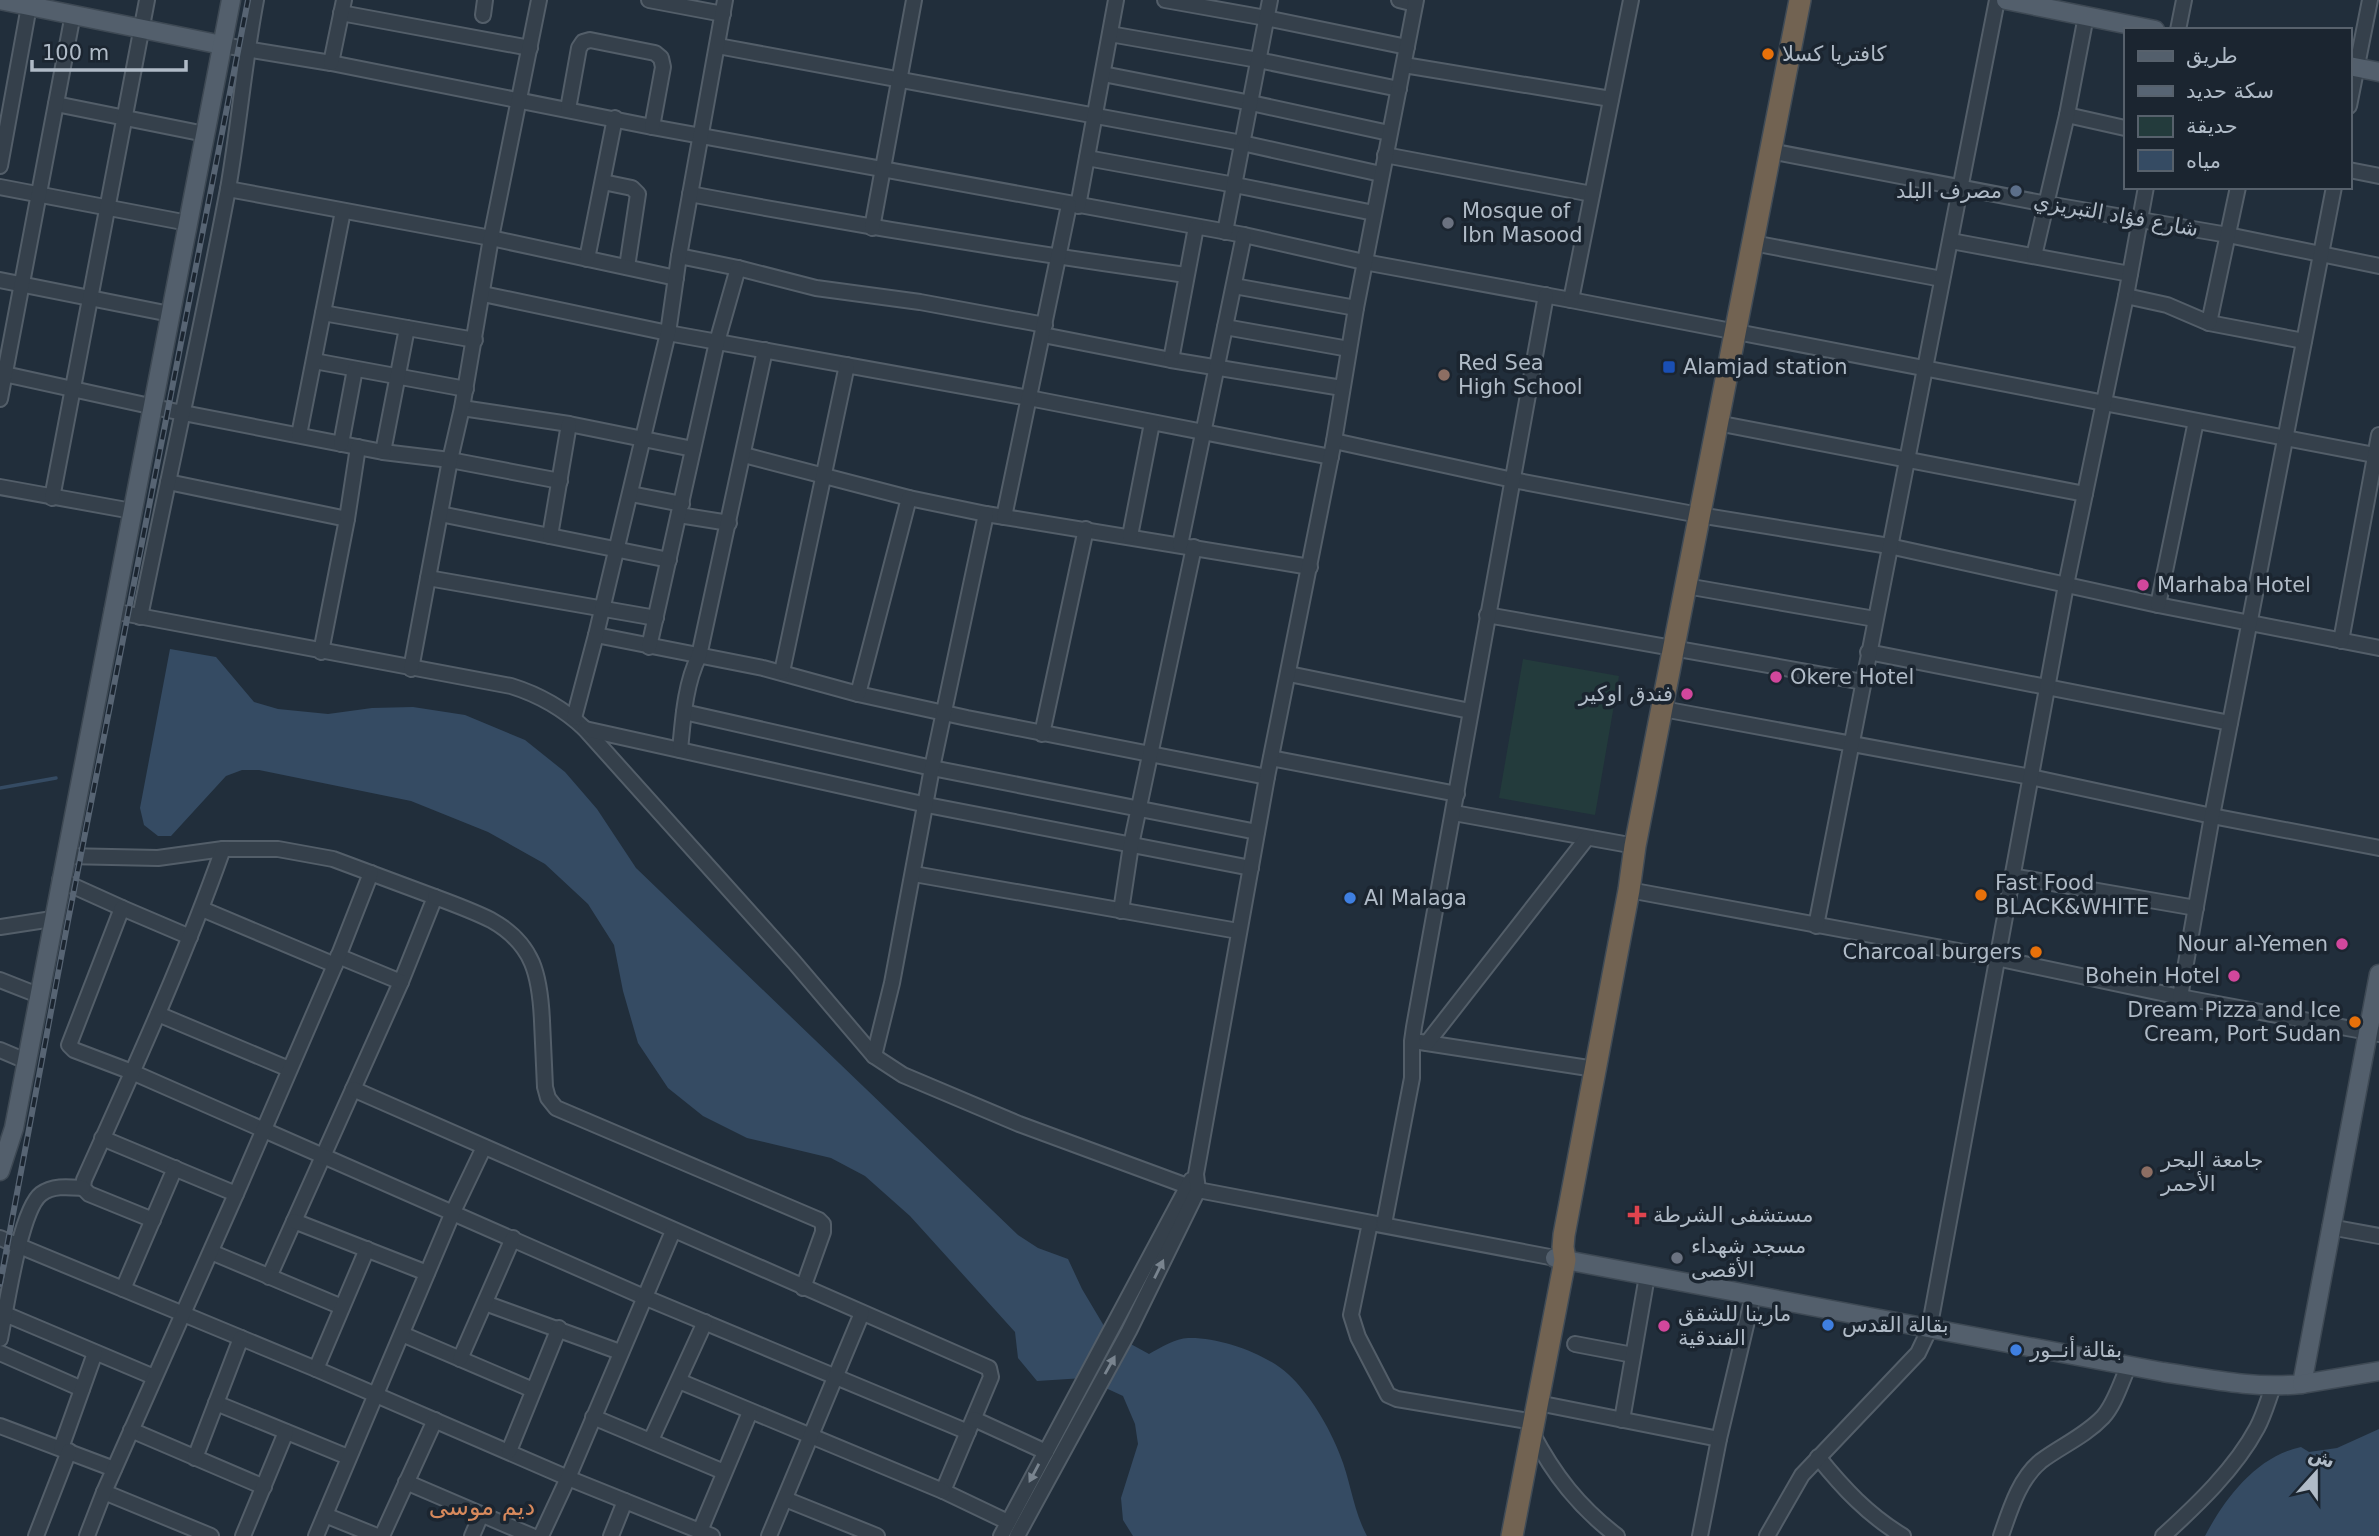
<svg xmlns="http://www.w3.org/2000/svg" width="2379" height="1536" font-family="'DejaVu Sans','Noto Sans Arabic',sans-serif">
	<style>
		.green { fill: #233b3c }
		.water { fill: #354b63 }
		.lines { fill: none; stroke-linecap: round; stroke-linejoin: round }
		.stream { stroke: #354b63; stroke-width: 3.5 }
		.minor-casing { stroke: #535e69; stroke-width: 18 }
		.major-casing { stroke: #3e4954; stroke-width: 21 }
		.highway-casing { stroke: #404b56; stroke-width: 24 }
		.minor { stroke: #35404b; stroke-width: 14 }
		.major { stroke: #535f6c; stroke-width: 18 }
		.highway { stroke: #726352; stroke-width: 21 }
		.rail-casing { stroke: #576473; stroke-width: 6 }
		.rail { stroke: #1b2530; stroke-width: 3.5; stroke-dasharray: 10; stroke-linecap: butt }
		.oneway { fill: #79848f }
		.food-dot { fill: #e8710a; stroke: #1b2530; stroke-width: 2.5 }
		.service-dot { fill: #5c6f8a; stroke: #1b2530; stroke-width: 2.5 }
		.worship-dot { fill: #6b7280; stroke: #1b2530; stroke-width: 2.5 }
		.transit-dot { fill: #1a4fb4; stroke: #1b2530; stroke-width: 2.5 }
		.education-dot { fill: #8d6e63; stroke: #1b2530; stroke-width: 2.5 }
		.hotel-dot { fill: #d1479c; stroke: #1b2530; stroke-width: 2.5 }
		.shop-dot { fill: #3f7fe0; stroke: #1b2530; stroke-width: 2.5 }
		.health-dot { fill: #e0444e; stroke: #1b2530; stroke-width: 2.5 }
		.labels { text-anchor: middle; stroke-width: 7; stroke-linejoin: round; paint-order: stroke }
		.poi-label { font-size: 21px; fill: #b0bbc7; stroke: #1b2530; text-anchor: start }
		.street-label { font-size: 21px; fill: #b0bbc7; stroke: #1b2530 }
		.quarter-label { font-size: 24px; fill: #d7895c; stroke: #1b2530 }
	</style>
	<rect width="100%" height="100%" fill="#212e3b"/>
	<path class="green" d="M1523,659l96,17 -24,139 -96,-17z"/>
	<g class="water">
		<path d="M170,649l46,8 38,45 24,7 50,5 44,-6 41,-1 52,8 60,25 40,32 32,37 39,59 382,367 20,13 30,11 14,30 25,42 42,23c11,-6 27,-16 39,-16 31,-1 77,15 100,36 21,19 42,54 52,81 11,27 13,55 27,81h-234l-10,-16 -2,-22 17,-54 -3,-20 -12,-28 -39,-18 -47,3 -19,-23 -3,-26 -105,-116 -45,-40 -34,-18 -84,-20 -44,-22 -35,-28 -30,-45 -15,-52 -9,-46 -26,-41 -43,-40 -57,-32 -77,-31 -152,-31h-17l-16,6 -55,60h-13l-14,-11 -4,-17z"/>
		<path d="M2379,1429v107h-174c20,-38 52,-80 96,-89l8,5 28,-4z"/>
	</g>
	<g class="lines">
		<path class="stream" d="M0,788l56,-10"/>
		<defs>
			<g id="minor">
				<path d="M649,0l74,14"/>
				<path d="M1165,0l101,18 141,29"/>
				<path d="M1399,0l16,4"/>
				<path d="M341,13l189,35"/>
				<path d="M483,15l2,-15"/>
				<path d="M2178,30l6,-30"/>
				<path d="M1110,34l148,26 141,29"/>
				<path d="M222,45l109,18 321,64 592,108 120,27 207,38 808,156"/>
				<path d="M718,46l524,97 139,31"/>
				<path d="M331,63l13,-63"/>
				<path d="M1404,65l207,34"/>
				<path d="M1103,74l148,29 138,30"/>
				<path d="M56,104l149,30"/>
				<path d="M2349,106l21,-106"/>
				<path d="M568,109l11,-61 4,-6 7,-2 65,13 6,5 2,9 -11,60"/>
				<path d="M2067,115l58,13"/>
				<path d="M1770,151l277,53 181,31 151,31"/>
				<path d="M1385,155l207,39"/>
				<path d="M1087,158l148,27 139,28"/>
				<path d="M0,166l29,-160"/>
				<path d="M2349,170l30,6"/>
				<path d="M603,182l29,6 6,6 -11,73"/>
				<path d="M0,187l188,36"/>
				<path d="M228,189l263,49 185,40"/>
				<path d="M690,194c165,31 330,58 496,81"/>
				<path d="M1078,206l38,-206"/>
				<path d="M872,228l42,-228"/>
				<path d="M1225,232l45,-232"/>
				<path d="M1951,241l179,33"/>
				<path d="M1753,243l189,36"/>
				<path d="M679,256l59,12 78,20 104,14 125,23"/>
				<path d="M2034,256l33,-141 19,-99"/>
				<path d="M587,259l28,-141"/>
				<path d="M0,280l170,34"/>
				<path d="M1234,286l122,22"/>
				<path d="M483,294l185,39 361,65 302,59"/>
				<path d="M2126,296l41,9 42,18 95,18"/>
				<path d="M1571,300l60,-300"/>
				<path d="M323,313l152,27"/>
				<path d="M2209,323l29,-136"/>
				<path d="M1225,327l124,22"/>
				<path d="M1043,335l128,25 171,28"/>
				<path d="M1171,360l25,-133"/>
				<path d="M314,361l152,28"/>
				<path d="M0,373l168,37 215,42 67,8 110,21"/>
				<path d="M0,399l73,-385"/>
				<path d="M462,408l107,16 124,25"/>
				<path d="M1717,423l368,71"/>
				<path d="M299,435l44,-224"/>
				<path d="M1334,441l179,39 186,35 190,31 269,59 221,43"/>
				<path d="M341,444l14,-75"/>
				<path d="M383,452l24,-124"/>
				<path d="M744,455l165,43 77,16 324,53"/>
				<path d="M168,482l179,37"/>
				<path d="M0,487l132,24"/>
				<path d="M631,494l51,10"/>
				<path d="M52,498l95,-498"/>
				<path d="M440,514l229,46"/>
				<path d="M679,515l50,8"/>
				<path d="M1004,517l65,-312"/>
				<path d="M550,536l19,-112"/>
				<path d="M1130,536l22,-113"/>
				<path d="M1180,545l64,-310"/>
				<path d="M428,578l228,40"/>
				<path d="M1686,586l189,33"/>
				<path d="M2158,605l38,-184"/>
				<path d="M112,611l399,75c29,9 52,22 74,43l209,233 80,94 29,19 116,49 179,66 357,68"/>
				<path d="M1487,615l376,67"/>
				<path d="M140,617c29,-143 61,-285 88,-428 11,-63 16,-126 28,-189"/>
				<path d="M596,635l167,33 95,26 109,24 300,59"/>
				<path d="M2341,641l38,-206"/>
				<path d="M649,647l68,-305 21,-74"/>
				<path d="M321,652l26,-133 11,-72"/>
				<path d="M1868,652l362,71"/>
				<path d="M411,669l39,-209 12,-52 29,-170 48,-238"/>
				<path d="M782,672l65,-307"/>
				<path d="M1289,674l181,37"/>
				<path d="M858,694l51,-196"/>
				<path d="M1663,709l368,68 181,39 167,32"/>
				<path d="M684,712l248,56 325,64"/>
				<path d="M574,718l22,-83 72,-302 11,-77 46,-256"/>
				<path d="M585,729l342,76 324,63"/>
				<path d="M1042,734l44,-205"/>
				<path d="M680,750c3,-31 5,-66 19,-94l66,-306"/>
				<path d="M1271,758l186,36"/>
				<path d="M1454,813l181,33"/>
				<path d="M65,856l93,2 65,-9h55l55,10 102,38 -34,85 -132,295"/>
				<path d="M914,874l324,57"/>
				<path d="M2011,876l185,32"/>
				<path d="M60,880l62,28"/>
				<path d="M1629,890l367,68 184,39 199,37"/>
				<path d="M435,897c19,7 38,14 56,23 43,24 49,56 51,101 1,22 2,44 3,66l3,11 8,10 263,112 4,4v8l-20,56"/>
				<path d="M202,909l133,56"/>
				<path d="M1121,911l10,-66 63,-298"/>
				<path d="M1816,926l181,-926"/>
				<path d="M0,927l52,-8"/>
				<path d="M190,937l-68,-29 -53,137 5,5 58,22 512,225 324,135"/>
				<path d="M338,956l63,26"/>
				<path d="M0,980l38,15"/>
				<path d="M2180,997l32,-181 122,-629"/>
				<path d="M158,1014l131,55"/>
				<path d="M1420,1042l175,27"/>
				<path d="M1427,1043l160,-205"/>
				<path d="M0,1050l26,11"/>
				<path d="M874,1056l18,-73 40,-215 54,-254"/>
				<path d="M353,1089l636,279 2,9 -48,114 65,31"/>
				<path d="M102,1138l134,56"/>
				<path d="M153,1220l-64,-26 -6,-6 1,-8c49,-109 99,-218 139,-331"/>
				<path d="M294,1221l133,52"/>
				<path d="M1370,1223l-19,92 7,22 30,58 9,4 125,21"/>
				<path d="M1384,1224l28,-146v-37l2,-14 132,-732"/>
				<path d="M2330,1227l49,9"/>
				<path d="M0,1238l316,131 252,109 144,58"/>
				<path d="M211,1252l131,55"/>
				<path d="M123,1289l52,-121"/>
				<path d="M485,1303l135,49"/>
				<path d="M5,1314l149,63"/>
				<path d="M402,1334l131,56"/>
				<path d="M0,1339c6,-29 20,-129 41,-145 12,-9 28,-7 42,-6"/>
				<path d="M1575,1344l58,11"/>
				<path d="M0,1353l82,36"/>
				<path d="M460,1359l53,-121"/>
				<path d="M316,1369l51,-120"/>
				<path d="M679,1381l264,110"/>
				<path d="M216,1403l132,54"/>
				<path d="M1538,1403l181,36"/>
				<path d="M593,1417l131,55"/>
				<path d="M974,1419l72,33"/>
				<path d="M1622,1420l25,-144"/>
				<path d="M0,1426l114,43"/>
				<path d="M131,1430l133,57"/>
				<path d="M1532,1433c22,42 47,74 85,103"/>
				<path d="M651,1440l54,-118"/>
				<path d="M61,1448l34,-95"/>
				<path d="M509,1451l50,-123"/>
				<path d="M1818,1457c25,31 50,58 85,79"/>
				<path d="M195,1458l46,-120"/>
				<path d="M406,1482l126,54"/>
				<path d="M104,1492l107,44"/>
				<path d="M785,1499l92,37"/>
				<path d="M325,1515l52,21"/>
				<path d="M700,1531l50,-119"/>
				<path d="M36,1536l33,-85"/>
				<path d="M87,1536l17,-44 132,-298 99,-229 36,-92"/>
				<path d="M243,1536l43,-104"/>
				<path d="M316,1536l137,-324 31,-65"/>
				<path d="M382,1536l53,-116"/>
				<path d="M472,1536l9,-21"/>
				<path d="M541,1536l27,-58 105,-247"/>
				<path d="M611,1536l14,-35"/>
				<path d="M769,1536l93,-223"/>
				<path d="M1001,1536l190,-356"/>
				<path d="M1017,1536l112,-205 69,-141 -2,-16 71,-397 67,-336 22,-133 60,-308"/>
				<path d="M1700,1536l19,-97 34,-143"/>
				<path d="M1767,1536l35,-61 116,-122 11,-23 137,-745 60,-289 20,-109"/>
				<path d="M2001,1536c9,-26 18,-57 40,-75 20,-15 44,-25 62,-44 12,-13 18,-35 26,-52"/>
				<path d="M2163,1536c34,-31 72,-67 94,-108 7,-13 11,-28 16,-41"/>
			</g>
			<g id="major">
				<path d="M0,0l222,45"/>
				<path d="M2006,0l149,30"/>
				<path d="M2349,66l30,6"/>
				<path d="M0,1171l14,-43 217,-1128"/>
				<path d="M1555,1258l608,114c46,7 91,17 139,12l77,-410"/>
				<path d="M2302,1384l77,-13"/>
			</g>
			<path id="highway" d="M1512,1536l53,-276 -2,-13 1,-12 65,-345 6,-44 165,-846"/>
		</defs>
		<use href="#minor" class="minor-casing"/>
		<use href="#major" class="major-casing"/>
		<use href="#highway" class="highway-casing"/>
		<use href="#minor" class="minor"/>
		<use href="#major" class="major"/>
		<use href="#highway" class="highway"/>
		<defs>
			<path id="rail" d="M0,1284l67,-358 181,-926"/>
		</defs>
		<use href="#rail" class="rail-casing"/>
		<use href="#rail" class="rail"/>
	</g>
	<defs><path id="oneway-solid" d="M-6-.8H1V-3.2L6.5 0L1 3.2V.8H-6Z" transform="scale(1.75)"/></defs>
	<g class="oneway">
		<use href="#oneway-solid" transform="translate(1159 1269) rotate(-64)"/>
		<use href="#oneway-solid" transform="translate(1110 1365) rotate(-61)"/>
		<use href="#oneway-solid" transform="translate(1034 1473) rotate(118)"/>
	</g>
	<g class="food-dot">
		<circle cx="1768" cy="54" r="7"/>
		<circle cx="1981" cy="895" r="7"/>
		<circle cx="2036" cy="952" r="7"/>
		<circle cx="2355" cy="1022" r="7"/>
	</g>
	<circle class="service-dot" cx="2016" cy="191" r="7"/>
	<g class="worship-dot">
		<circle cx="1448" cy="223" r="7"/>
		<circle cx="1677" cy="1258" r="7"/>
	</g>
	<rect class="transit-dot" x="1662" y="360" width="14" height="14" rx="3.5"/>
	<g class="education-dot">
		<circle cx="1444" cy="375" r="7"/>
		<circle cx="2147" cy="1172" r="7"/>
	</g>
	<g class="hotel-dot">
		<circle cx="2143" cy="585" r="7"/>
		<circle cx="1776" cy="677" r="7"/>
		<circle cx="1687" cy="694" r="7"/>
		<circle cx="2342" cy="944" r="7"/>
		<circle cx="2234" cy="976" r="7"/>
		<circle cx="1664" cy="1326" r="7"/>
	</g>
	<g class="shop-dot">
		<circle cx="1350" cy="898" r="7"/>
		<circle cx="1828" cy="1325" r="7"/>
		<circle cx="2016" cy="1350" r="7"/>
	</g>
	<path class="health-dot" d="M1633.5 1204.5h7v7h7v7h-7v7h-7v-7h-7v-7h7z"/>
	<g class="labels">
		<g class="poi-label">
			<text x="1782" y="61">كافتريا كسلا</text>
			<text x="2002" y="198" text-anchor="end">مصرف البلد</text>
			<text x="1462" y="218">Mosque of<tspan x="1462" dy="24">Ibn Masood</tspan></text>
			<text x="1458" y="370">Red Sea<tspan x="1458" dy="24">High School</tspan></text>
			<text x="1683" y="374">Alamjad station</text>
			<text x="2157" y="592">Marhaba Hotel</text>
			<text x="1790" y="684">Okere Hotel</text>
			<text x="1673" y="701" text-anchor="end">فندق اوكير</text>
			<text x="1995" y="890">Fast Food<tspan x="1995" dy="24">BLACK&amp;WHITE</tspan></text>
			<text x="1364" y="905">Al Malaga</text>
			<text x="2328" y="951" text-anchor="end">Nour al-Yemen</text>
			<text x="2022" y="959" text-anchor="end">Charcoal burgers</text>
			<text x="2220" y="983" text-anchor="end">Bohein Hotel</text>
			<text x="2341" y="1017" text-anchor="end">Dream Pizza and Ice<tspan x="2341" dy="24">Cream, Port Sudan</tspan></text>
			<text x="2161" y="1167">جامعة البحر<tspan x="2161" dy="24">الأحمر</tspan></text>
			<text x="1653" y="1222">مستشفى الشرطة</text>
			<text x="1691" y="1253">مسجد شهداء<tspan x="1691" dy="24">الأقصى</tspan></text>
			<text x="1678" y="1321">مارينا للشقق<tspan x="1678" dy="24">الفندقية</tspan></text>
			<text x="1842" y="1332">بقالة القدس</text>
			<text x="2030" y="1357">بقالة أنــور</text>
		</g>
		<g class="street-label">
			<text transform="translate(2116 215) rotate(10)" y="7">شارع فؤاد التبريزي</text>
		</g>
		<g class="quarter-label">
			<text x="482" y="1515">ديم موسى</text>
		</g>
	</g>
	<rect x="2124" y="28" width="228" height="161" fill="#1b2530" stroke="#57616c" stroke-width="2"/>
	<rect x="2138" y="51" width="35" height="10" fill="#535f6c" stroke="#57616c" stroke-width="2"/>
	<text x="2186" y="63" font-size="21" fill="#b0bbc7">طريق</text>
	<rect x="2138" y="86" width="35" height="10" fill="#576473" stroke="#57616c" stroke-width="2"/>
	<text x="2186" y="98" font-size="21" fill="#b0bbc7">سكة حديد</text>
	<rect x="2138" y="116" width="35" height="21" fill="#233b3c" stroke="#57616c" stroke-width="2"/>
	<text x="2186" y="133" font-size="21" fill="#b0bbc7">حديقة</text>
	<rect x="2138" y="150" width="35" height="21" fill="#354b63" stroke="#57616c" stroke-width="2"/>
	<text x="2186" y="168" font-size="21" fill="#b0bbc7">مياه</text>
	<g transform="translate(2316 1473) rotate(21)" stroke="#1b2530" stroke-width="5" paint-order="stroke">
	<path d="M0-5L12 26L0 18L-12 26Z" fill="#b0bbc7"/>
	<text y="-10" font-size="19" font-weight="bold" text-anchor="middle" fill="#b0bbc7">ش</text>
	</g>
	<path d="M32 60v10h154v-10" fill="none" stroke="#b0bbc7" stroke-width="3.5"/>
	<text x="42" y="60" font-size="21" fill="#b0bbc7" stroke="#1b2530" stroke-width="5" paint-order="stroke">100 m</text>
</svg>
